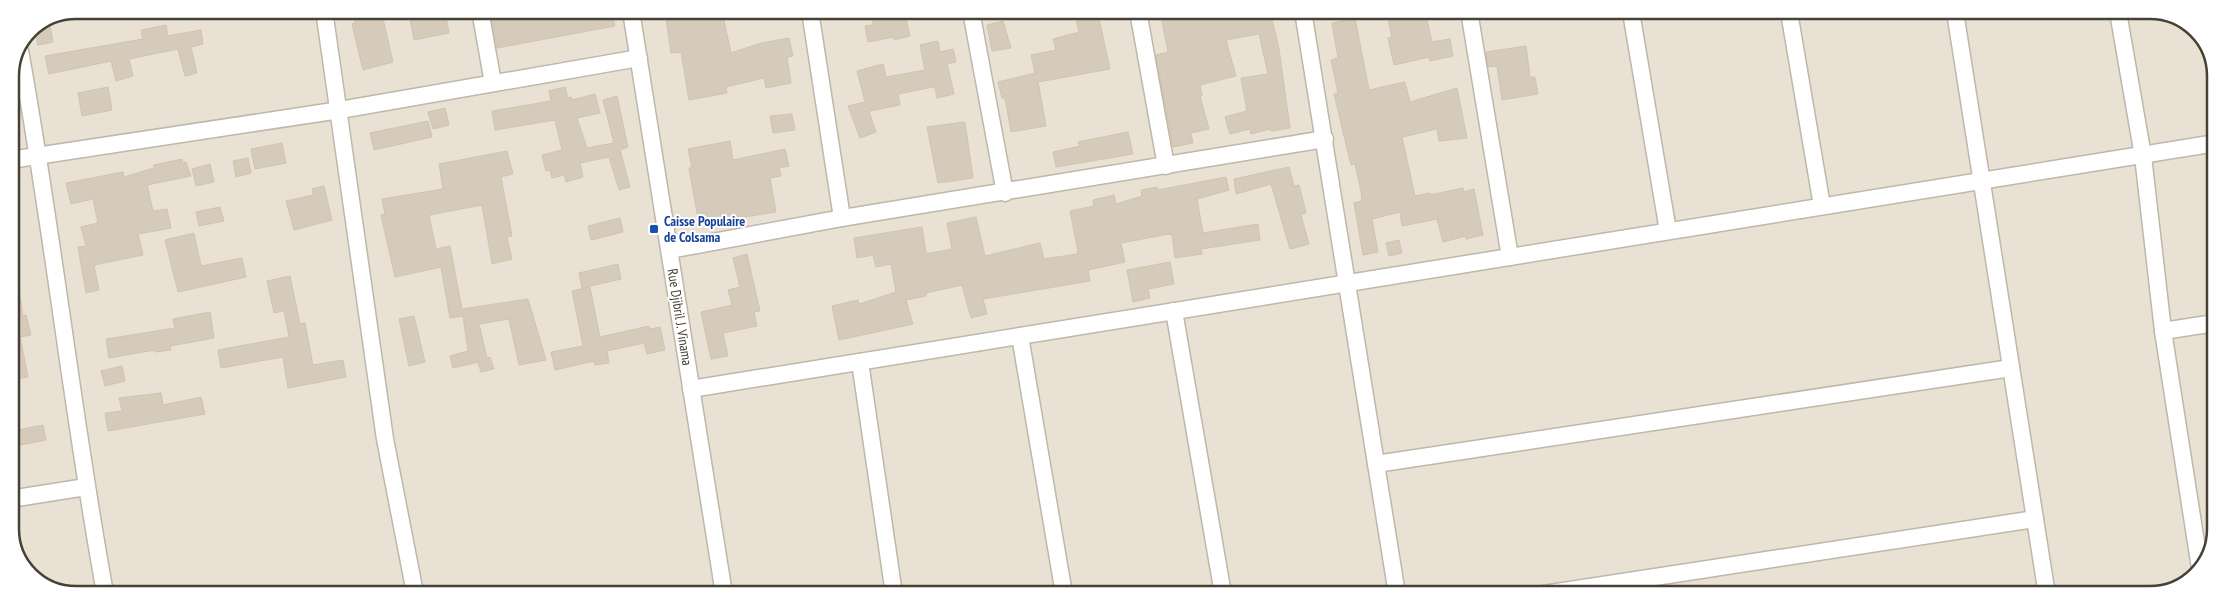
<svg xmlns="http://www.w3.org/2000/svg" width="2226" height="605" font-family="'PT Sans Narrow',sans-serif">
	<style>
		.residential { fill: #e8e1d4 }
		.building { fill: #d6cbbb; stroke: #d1c3ae }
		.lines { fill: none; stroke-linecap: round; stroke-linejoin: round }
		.minor-casing { stroke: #bfb7a9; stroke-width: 19 }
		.minor { stroke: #fff; stroke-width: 16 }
		.transit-dot { fill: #1a4fb4; stroke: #fff; stroke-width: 2 }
		.labels { text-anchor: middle; stroke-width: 4; stroke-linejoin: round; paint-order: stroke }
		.transit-label { font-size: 14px; font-weight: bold; fill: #164399; stroke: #fff; text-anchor: start }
		.street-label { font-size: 14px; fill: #474035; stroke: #fff }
		.rim { fill: none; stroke: #474035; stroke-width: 2.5 }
	</style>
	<rect width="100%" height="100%" fill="#f4efe6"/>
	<path class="residential" d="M76,10l2091,2 33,21 16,38 -2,475 -23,35 -40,14 -2092,-2 -33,-21 -16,-38v-459l19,-46z"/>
	<g class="building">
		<path d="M353,10h28l12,52 -30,8 -11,-46 3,-1z"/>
		<path d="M490,10l121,1 4,15 -118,22z"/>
		<path d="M665,11h57l9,42 30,-10 28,-5 4,18 -6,1 4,26 -25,5 -2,-10 -38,9 1,6 -38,7 -8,-48 -10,1z"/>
		<path d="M870,11h24l3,10 9,-2 4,17 -16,4v-3l-26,5 -3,-16 8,-1z"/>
		<path d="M1182,11h88l9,38 11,79 -19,3v-2l-20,5 -1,-5 -20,5 -5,-17 22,-6 -6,-33 27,-4 -9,-40 -6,1 -27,5 10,36 -36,9 2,11h-2l9,33 -18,4 2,10 -20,4 -17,-92 12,-3 -7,-36z"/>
		<path d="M1386,11h39l7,31 18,-3 3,17 -23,5 -1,-4 -35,8 -6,-27 4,-1z"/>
		<path d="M445,12l4,21 -35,7 -4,-21z"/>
		<path d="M1098,14l12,55 -72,13 8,44 -35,6 -6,-34h-3l-4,-16 37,-9 -4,-18 25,-5 -3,-11 26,-7 -3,-13z"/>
		<path d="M1355,18l14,72 36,-8 5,20 47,-14 10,50 -28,3 -2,-12 -35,8 13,59 15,-3v2l33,-7 1,4 10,-3 9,46 -17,4v-3l-23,6 -6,-23 -35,7 -2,-14 -28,7 6,33 -15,3 -9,-52 8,-2 -1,-10 -6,-27 -4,1 -17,-71 4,-1 -7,-33 7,-2 -6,-35z"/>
		<path d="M49,21l4,21 -15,3 -4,-18z"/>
		<path d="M1003,21l8,27 -19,3 -5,-26z"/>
		<path d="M166,25l2,11 33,-6 2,14 -12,3 6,26 -12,3 -7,-27 -49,10 4,17 -17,5 -5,-20 -62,13 -4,-18 98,-17 -2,-9z"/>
		<path d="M938,41l2,11 13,-3 3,13 -9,2 7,30 -17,4 -2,-10 -2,-1 -35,7 2,11 -31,6 7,21 -16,6 -12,-32 17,-4 -8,-31 26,-7 3,13 39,-7 -5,-25z"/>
		<path d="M1526,46l4,31h5l3,17 -36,6 -5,-34 -9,1 -2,-15z"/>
		<path d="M108,87l4,23 -30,6 -4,-23z"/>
		<path d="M565,87l3,11 3,-1 1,3 23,-6 5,19 -23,5 10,30 27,-5 -11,-43 14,-4 11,51 -8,3 10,37 -11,3 -10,-33 -29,6 3,14 -17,5 -2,-7 -12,3 -2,-8 -4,1 -4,-16 20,-5 -7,-30 -60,10 -3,-19 59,-10 -2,-10z"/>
		<path d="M445,108l4,17 -16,4 -5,-17z"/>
		<path d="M792,114l3,16 -22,3 -3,-17z"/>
		<path d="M428,121l4,16 -58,13 -4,-17z"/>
		<path d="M965,122l8,56 -35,5 -11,-56z"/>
		<path d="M1128,132l5,22 -77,13 -3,-15 27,-6 -2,-4z"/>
		<path d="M730,141l3,19 52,-11 4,17 -10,2 2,8 -11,2 6,34 -77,12 -10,-56h3l-4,-19z"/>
		<path d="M282,143l4,20 -31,6 -4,-20z"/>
		<path d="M507,151l6,23 -12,3 11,59 -5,1 5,22 -20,5 -10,-59 -53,10 7,34 14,-3 12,63 66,-10 18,61 -27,5 -10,-46 -30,5 8,34 3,-1 4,12 -13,3 -3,-10 -25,6 -3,-12 18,-5 -5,-35 -13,2 -9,-51 -46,10 -14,-62 4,-1 -3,-15 61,-10 -4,-25z"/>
		<path d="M248,158l3,15 -15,4 -3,-16z"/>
		<path d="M182,159l1,4 3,-1 5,14 -44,9 6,26 14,-2 4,19 -33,6 5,21 -49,10 5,25 -13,3 -8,-46 8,-1 -5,-19 17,-4 -5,-24 -22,5 -5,-21 57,-11 1,5 30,-9v-3z"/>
		<path d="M210,164l4,18 -18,4 -4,-17z"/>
		<path d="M1289,167l5,19 5,-1 7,28 -5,2 8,29 -19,5 -19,-65 -35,10 -2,-15z"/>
		<path d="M1226,177l3,13 -32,9 6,34 55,-9 2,16 -59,9 1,5 -27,4 -3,-23 -3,-1 -48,9 4,19 -37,8 2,11 -107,18 4,15 -16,4 -9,-33 -36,8v3l-20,4 7,24 -74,16 -7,-34 26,-6 1,4 37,-12 -5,-28 -15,3 -3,-12 -16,3 -3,-20 68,-11 4,27 26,-5 -5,-26 29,-6 9,39 55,-13 4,16 33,-5 1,-3 -8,-40 24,-5 -1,-6 21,-5 2,9 26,-8 -1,-6 16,-3 1,3z"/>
		<path d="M324,186l8,34 -38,10 -8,-29 27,-6 -1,-6z"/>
		<path d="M220,207l4,14 -25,5 -3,-14z"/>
		<path d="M620,218l3,14 -32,8 -3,-14z"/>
		<path d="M194,233l7,33 41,-8 4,19 -68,15 -13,-52z"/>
		<path d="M1399,240l3,13 -13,3 -3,-13z"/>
		<path d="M747,254l13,57 -6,1 3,14 -34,7 5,23 -17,3 -10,-47 31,-7 -4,-15 12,-3 -7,-29z"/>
		<path d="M1170,262l4,22 -26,5 2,9 -17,4 -6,-32z"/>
		<path d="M618,264l3,15 -39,9 -3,-15z"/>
		<path d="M290,276l10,48 5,-1 8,42 30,-5 3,17 -58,11 -5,-31 -62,11 -3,-18 71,-13 -5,-26 -10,2 -7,-32z"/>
		<path d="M18,284l5,32 3,-1 5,20 -11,2 8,40 -18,3v-95z"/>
		<path d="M590,287l10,50 49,-11 1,3 10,-2 5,23 -18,4 -3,-11 -37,8 2,12 -14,2 -1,-4 -39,9 -4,-18 32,-6 -11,-55z"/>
		<path d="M210,312l4,26 -44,8 1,4 -16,2v-2l-46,8 -3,-19 69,-11 -2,-9z"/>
		<path d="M414,316l11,46 -16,4 -10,-47z"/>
		<path d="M122,366l3,15 -20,5 -4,-15z"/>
		<path d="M161,393l2,12 38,-8 4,17 -97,17 -3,-18 17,-2 -3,-13z"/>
		<path d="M43,425l3,15 -30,6 -3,-15z"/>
	</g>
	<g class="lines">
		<defs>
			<g id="minor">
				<path d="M324,10l61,429 30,154"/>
				<path d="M480,10l13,73"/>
				<path d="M631,11l93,583"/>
				<path d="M810,11l32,207"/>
				<path d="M971,11l34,182"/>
				<path d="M1138,11l28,155"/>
				<path d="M1303,11l94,583"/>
				<path d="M1469,11l41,246"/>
				<path d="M1631,12l37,219"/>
				<path d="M1789,12l33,194"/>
				<path d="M1955,12l92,583"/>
				<path d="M2118,12l25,144 20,175 37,237"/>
				<path d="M20,51c33,180 52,362 85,542"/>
				<path d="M10,160l330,-50 299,-52"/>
				<path d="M670,250l172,-32 483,-79"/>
				<path d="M1174,311l49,283"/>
				<path d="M2163,331l52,-8"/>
				<path d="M1020,336l44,258"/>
				<path d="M860,362l34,232"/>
				<path d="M691,389l1525,-246"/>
				<path d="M1376,464l635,-96"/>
				<path d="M10,499l76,-12"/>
				<path d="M1544,594l491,-75"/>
			</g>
		</defs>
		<use href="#minor" class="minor-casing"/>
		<use href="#minor" class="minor"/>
	</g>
	<rect class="transit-dot" x="649" y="224" width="10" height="10" rx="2.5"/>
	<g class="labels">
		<g class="transit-label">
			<text x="664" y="226">Caisse Populaire<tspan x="664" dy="16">de Colsama</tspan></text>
		</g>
		<g class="street-label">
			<text transform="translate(680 317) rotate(81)" y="5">Rue Djibril J. Vinama</text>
		</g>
	</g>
	<path d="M0 0H2226V605H0ZM76 19H2150A57 57 0 0 1 2207 76V529A57 57 0 0 1 2150 586H76A57 57 0 0 1 19 529V76A57 57 0 0 1 76 19Z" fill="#fff" fill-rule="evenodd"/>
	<path class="rim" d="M76 19H2150A57 57 0 0 1 2207 76V529A57 57 0 0 1 2150 586H76A57 57 0 0 1 19 529V76A57 57 0 0 1 76 19Z"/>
</svg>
